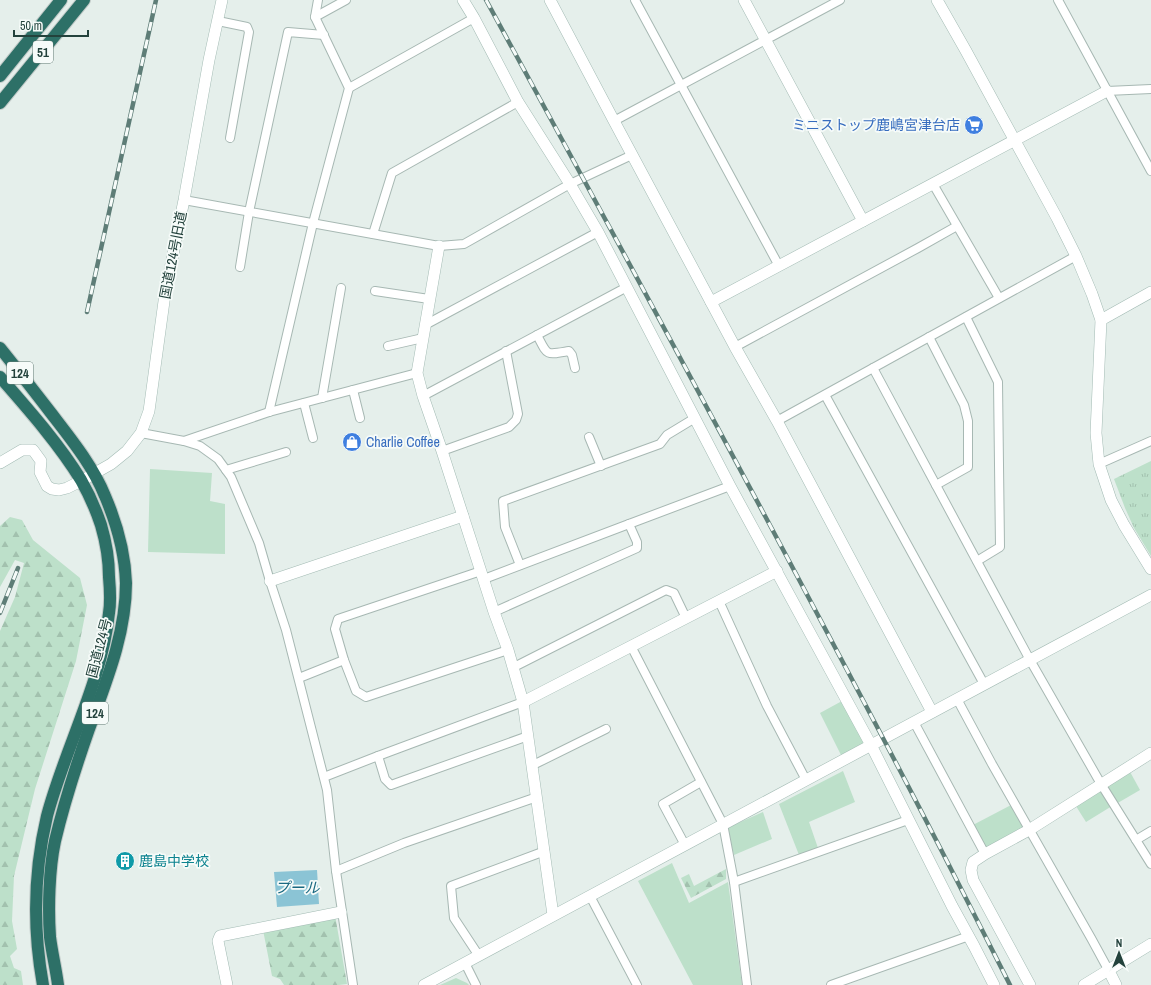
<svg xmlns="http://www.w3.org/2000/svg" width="1151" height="985" font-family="'Archivo Narrow','Noto Sans JP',sans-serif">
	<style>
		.green { fill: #bde0ca }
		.forest { fill: url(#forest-firs) }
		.park { fill: url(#park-tufts) }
		.water { fill: #8bc4d5 }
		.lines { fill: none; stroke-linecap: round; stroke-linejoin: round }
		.street-casing { stroke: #a7b8b3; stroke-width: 10 }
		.secondary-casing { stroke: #a3bbb4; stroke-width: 12 }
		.highway-casing { stroke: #c1cac8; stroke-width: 14 }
		.street { stroke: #fff; stroke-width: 8 }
		.secondary { stroke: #fff; stroke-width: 11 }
		.highway { stroke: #2d7067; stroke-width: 12 }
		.rail-casing { stroke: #5e7d77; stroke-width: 4.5 }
		.rail { stroke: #f6fbf9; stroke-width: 3; stroke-dasharray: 9; stroke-linecap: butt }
		.labels { text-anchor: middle; stroke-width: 3.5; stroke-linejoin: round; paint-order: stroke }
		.shield { fill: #f6fbf9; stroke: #627a75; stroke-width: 1 }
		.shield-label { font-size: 13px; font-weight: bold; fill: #23423c }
		.shop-label { font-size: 14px; fill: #366cbe; stroke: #f6fbf9; text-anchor: end }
		.street-label { font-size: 14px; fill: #23423c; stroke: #f6fbf9 }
		.culture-label { font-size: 14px; fill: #0d838f; stroke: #f6fbf9; text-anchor: start }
		.water-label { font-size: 15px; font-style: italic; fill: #196881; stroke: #f6fbf9 }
	</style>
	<defs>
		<pattern id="forest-firs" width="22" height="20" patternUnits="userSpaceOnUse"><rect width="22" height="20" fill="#bde0ca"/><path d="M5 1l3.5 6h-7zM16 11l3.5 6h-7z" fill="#a2c1ae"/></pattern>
		<pattern id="park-tufts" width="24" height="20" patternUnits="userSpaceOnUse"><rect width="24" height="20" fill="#bde0ca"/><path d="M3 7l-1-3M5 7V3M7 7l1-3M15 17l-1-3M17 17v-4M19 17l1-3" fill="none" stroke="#a2c1ae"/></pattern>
	</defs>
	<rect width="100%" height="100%" fill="#e5efeb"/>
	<g class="green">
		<path d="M150,469l62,4 -2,28 15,3v50l-77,-2z"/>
		<path d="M842,701l22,40 -2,5 -20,11 -22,-44z"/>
		<path d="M1129,770l11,20 -24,14 -12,-18z"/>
		<path d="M843,771l12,31 -46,20 9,26 -19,7 -20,-51z"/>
		<path d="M1100,787l12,19 -26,16 -12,-19z"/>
		<path d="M1013,804l15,26 -43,23 -14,-27z"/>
		<path d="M763,812l9,27 -38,16 -7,-27z"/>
		<path d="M672,863l17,40 39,-21 14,103h-49l-55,-104z"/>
		<path d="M456,978l11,5 2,2h-29z"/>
	</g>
	<g class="forest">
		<path d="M10,517l12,3 11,20 47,38 7,27 -11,56 -41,128 -21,87 -2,45 5,28 -7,7 4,12 7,3 2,14h-23v-354l15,-34 9,-34 -9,-3 -15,27v-61z"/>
		<path d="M726,869v10l-35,19 -10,-20 8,-4 5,12z"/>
		<path d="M335,915l12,69 -8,1h-55l-4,-6 -8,-3 -9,-46z"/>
	</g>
	<path class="park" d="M1151,461v95l-17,-28 -9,-20 -11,-29z"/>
	<path class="water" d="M317,870l2,34 -42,3 -3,-35z"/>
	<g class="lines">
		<defs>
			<g id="street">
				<path d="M635,0l144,266"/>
				<path d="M1058,0l93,171"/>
				<path d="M315,17l31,-17"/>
				<path d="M218,21l29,6 2,5 -19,106"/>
				<path d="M349,88l125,-70"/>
				<path d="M1107,91l44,-2"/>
				<path d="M614,121l226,-121"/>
				<path d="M933,184l66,114"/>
				<path d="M184,200l255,46 25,-2 106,-60 62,-29"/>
				<path d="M373,234l19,-61 126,-71"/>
				<path d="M240,267l9,-55 39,-180 36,3"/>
				<path d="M375,291l54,8"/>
				<path d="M966,317l32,65 2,165 -23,14"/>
				<path d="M425,325l173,-93"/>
				<path d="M537,335c11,21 8,20 32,16l3,4 3,13"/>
				<path d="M929,337l35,68 4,16v46l-32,18"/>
				<path d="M388,346l35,-8"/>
				<path d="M735,347l183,-99 39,-22"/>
				<path d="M873,368l157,292 71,124 50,80"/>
				<path d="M353,390l7,28"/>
				<path d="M825,395l159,289"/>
				<path d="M423,396l204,-109"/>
				<path d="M322,398l19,-110"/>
				<path d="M304,403l9,35"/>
				<path d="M269,412l44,-189 36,-135 -34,-71 3,-17"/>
				<path d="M777,421l299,-165"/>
				<path d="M141,433l43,8 16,5 18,13 13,18 28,66 11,38 16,49 41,160 9,81 17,114"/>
				<path d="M589,437l12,29"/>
				<path d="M184,441l85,-29 148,-39"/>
				<path d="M442,451l67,-24 7,-7 2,-6 -12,-63"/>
				<path d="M1099,464l52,-23"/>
				<path d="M226,470l60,-18"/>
				<path d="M520,565l-15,-38 -2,-26 157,-57 7,-9 28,-17"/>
				<path d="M481,571l-143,48 -3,10 9,31 12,31 10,6 142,-47"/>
				<path d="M484,579l145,-55"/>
				<path d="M719,601l48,105 39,74"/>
				<path d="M494,612l143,-64v-6l-8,-18 101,-38"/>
				<path d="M631,646l92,178 11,58 13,103"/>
				<path d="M514,667l152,-77 8,3 12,25"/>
				<path d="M299,678l45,-18"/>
				<path d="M957,699l35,65 99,174 18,33"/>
				<path d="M914,722l71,132"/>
				<path d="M378,756l145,-54"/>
				<path d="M533,765l73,-36"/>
				<path d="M324,777l54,-21 7,23 6,6 137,-49"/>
				<path d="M1136,840l15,-9"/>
				<path d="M685,845l-22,-41 38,-22"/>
				<path d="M336,871l68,-28 133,-46"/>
				<path d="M734,882l174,-62"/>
				<path d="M590,896l47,89"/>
				<path d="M479,956l-25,-38 -3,-32 94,-35"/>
				<path d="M465,963l11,22"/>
				<path d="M831,985l138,-49"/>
			</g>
			<g id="secondary">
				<path d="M463,0l11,18 44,84 52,82 28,48 132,254 141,259 81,161 22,40 20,39"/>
				<path d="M550,0l64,121 121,226 42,74 155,291"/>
				<path d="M744,0l119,221"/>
				<path d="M937,0l29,51 91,167 19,38 16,38 9,26 -5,113 3,31 12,36 13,25 27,44"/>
				<path d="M439,246l-22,127 6,23 19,55 52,161 14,38 15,52 30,213"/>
				<path d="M711,302l396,-211"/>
				<path d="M1101,320l50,-28"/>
				<path d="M0,463l22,-13h11l8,11 -1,11 7,14 5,3 7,1 8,-2 14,-7 30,-17 16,-13 14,-18 8,-22 16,-117 19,-94 25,-140 13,-60"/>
				<path d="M270,581l193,-65"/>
				<path d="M523,702l254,-131"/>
				<path d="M1109,971l7,14"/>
				<path d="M227,985l-9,-44 2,-5 121,-24"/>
				<path d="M424,985l727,-390"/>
				<path d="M1030,985l-57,-105 -2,-10 2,-8 12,-8 44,-24 122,-77"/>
				<path d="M1084,985l67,-41"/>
			</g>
			<g id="highway">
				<path d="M0,76l61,-76"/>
				<path d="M0,103l84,-103"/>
				<path d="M0,348c17,21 34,43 51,65 20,26 42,53 54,83 12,28 20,57 21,87 0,51 -20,99 -37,146 -13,37 -25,74 -34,112 -6,28 -7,68 -5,96 2,16 6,32 8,48"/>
				<path d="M0,377c28,32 59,67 81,103 8,14 15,30 20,45 5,17 8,34 8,52 1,11 2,24 0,36 -7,69 -44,135 -62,203 -13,55 -14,114 -4,169"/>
			</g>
		</defs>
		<use href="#street" class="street-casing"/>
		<use href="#secondary" class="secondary-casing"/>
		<use href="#highway" class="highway-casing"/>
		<use href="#street" class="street"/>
		<use href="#secondary" class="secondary"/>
		<use href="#highway" class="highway"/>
		<defs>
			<g id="rail">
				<path d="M486,0c138,253 275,506 409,761 39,74 77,149 115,224"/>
				<path d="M87,312l69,-312"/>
				<path d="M0,613l18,-45"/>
			</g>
		</defs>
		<use href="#rail" class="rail-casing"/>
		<use href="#rail" class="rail"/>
	</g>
	<defs>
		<symbol id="supermarket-disc" viewBox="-11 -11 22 22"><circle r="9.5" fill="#3f7fe0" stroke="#f6fbf9"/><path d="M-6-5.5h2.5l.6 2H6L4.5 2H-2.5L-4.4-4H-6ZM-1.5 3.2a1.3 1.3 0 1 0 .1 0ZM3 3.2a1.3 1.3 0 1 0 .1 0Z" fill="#fff"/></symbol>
		<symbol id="shop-disc" viewBox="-11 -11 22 22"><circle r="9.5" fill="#3f7fe0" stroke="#f6fbf9"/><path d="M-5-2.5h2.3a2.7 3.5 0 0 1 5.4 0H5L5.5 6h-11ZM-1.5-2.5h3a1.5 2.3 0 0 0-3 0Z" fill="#fff"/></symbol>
		<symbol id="building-disc" viewBox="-11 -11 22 22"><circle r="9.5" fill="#0f9aa8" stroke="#f6fbf9"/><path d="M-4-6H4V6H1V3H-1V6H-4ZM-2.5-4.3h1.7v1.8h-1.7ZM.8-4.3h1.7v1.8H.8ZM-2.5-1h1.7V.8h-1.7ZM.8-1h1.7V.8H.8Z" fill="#fff"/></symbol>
	</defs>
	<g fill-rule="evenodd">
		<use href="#supermarket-disc" x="963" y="114" width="22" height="22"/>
		<use href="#shop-disc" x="341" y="431" width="22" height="22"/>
		<use href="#building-disc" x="114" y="850" width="22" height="22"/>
	</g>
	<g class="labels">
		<g class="shield">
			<rect x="33" y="41" width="20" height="22" rx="3"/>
			<rect x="7" y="362" width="26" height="22" rx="3"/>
			<rect x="82" y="702" width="26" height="22" rx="3"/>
		</g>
		<g class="shield-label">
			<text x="43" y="57">51</text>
			<text x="20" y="378">124</text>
			<text x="95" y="718">124</text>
		</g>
		<g class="shop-label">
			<text x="960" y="130">ミニストップ鹿嶋宮津台店</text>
			<text x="366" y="447" text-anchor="start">Charlie Coffee</text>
		</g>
		<g class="street-label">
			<text transform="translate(173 255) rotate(-79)" y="5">国道124号旧道</text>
			<text transform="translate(99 648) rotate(-75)" y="5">国道124号</text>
		</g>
		<g class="culture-label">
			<text x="139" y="866">鹿島中学校</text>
		</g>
		<g class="water-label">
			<text x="297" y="893">プール</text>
		</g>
	</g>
	<g transform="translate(1119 953)" stroke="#f6fbf9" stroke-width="3" paint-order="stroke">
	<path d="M0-3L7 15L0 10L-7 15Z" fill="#23423c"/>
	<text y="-6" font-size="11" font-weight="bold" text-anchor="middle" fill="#23423c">N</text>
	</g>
	<path d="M14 30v6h74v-6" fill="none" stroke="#23423c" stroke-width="2"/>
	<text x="20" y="30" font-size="12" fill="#23423c" stroke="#f6fbf9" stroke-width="3" paint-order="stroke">50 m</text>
</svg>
